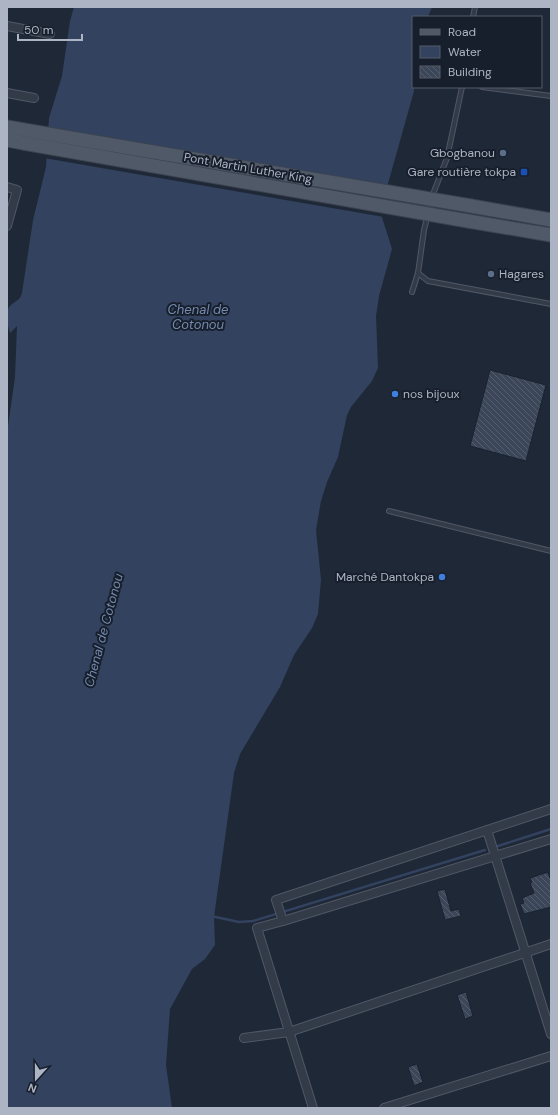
<svg xmlns="http://www.w3.org/2000/svg" width="558" height="1115" font-family="'DM Sans',sans-serif">
	<style>
		.water { fill: #32425f }
		.pier { fill: #1f2837 }
		.lines { fill: none; stroke-linecap: round; stroke-linejoin: round }
		.stream { stroke: #32425f; stroke-width: 2.5 }
		.building { fill: url(#building-back-hatch); stroke: #1a212e }
		.service-casing { stroke: #505866; stroke-width: 6 }
		.minor-casing { stroke: #505866; stroke-width: 10 }
		.primary-casing { stroke: #3c4351; stroke-width: 15 }
		.service { stroke: #333a48; stroke-width: 4 }
		.minor { stroke: #333a48; stroke-width: 8 }
		.primary { stroke: #505968; stroke-width: 13 }
		.primary-bridge-casing { stroke: #3c4351; stroke-width: 15; stroke-linecap: butt }
		.primary-bridge { stroke: #505968; stroke-width: 13 }
		.service-dot { fill: #5c6f8a; stroke: #181f2c; stroke-width: 1.5 }
		.transit-dot { fill: #1a4fb4; stroke: #181f2c; stroke-width: 1.5 }
		.shop-dot { fill: #3f7fe0; stroke: #181f2c; stroke-width: 1.5 }
		.labels { text-anchor: middle; stroke-width: 4; stroke-linejoin: round; paint-order: stroke }
		.poi-label { font-size: 12px; fill: #adb5c5; stroke: #181f2c; text-anchor: end }
		.street-label { font-size: 12px; fill: #adb5c5; stroke: #181f2c }
		.water-label { font-size: 13px; font-style: italic; fill: #7489ae; stroke: #181f2c }
	</style>
	<defs>
		<pattern id="building-back-hatch" width="6" height="6" patternUnits="userSpaceOnUse"><rect width="6" height="6" fill="#3b4658"/><path d="M-1 5l2 2M0 0l6 6M5-1l2 2" fill="none" stroke="#555e6e"/></pattern>
	</defs>
	<rect width="100%" height="100%" fill="#1f2837"/>
	<path class="water" d="M74,7h358l-4,10h-15l1,74 -30,107 -3,16 11,35 -13,47 -3,20 2,52 -6,13 -21,26 -4,8 -9,42 -11,25 -6,19 -5,29 5,50 -3,34 -6,14 -18,27 -14,32 -40,67 -6,19 -20,144 1,28 -10,14 -13,10 -22,40 -4,56 6,43h-165v-675l8,-56 2,-51 -7,7c-2,-8 -7,-21 1,-28 6,-5 9,-5 11,-12l11,-73 13,-53 3,-49 13,-42 8,-55z"/>
	<path class="pier" d="M46,127l343,60 -3,12 -2,18 -340,-59z"/>
	<g class="lines">
		<g class="stream">
			<path d="M498,846l53,-17"/>
			<path d="M211,916l28,6 14,-1 232,-71"/>
		</g>
	</g>
	<g class="building">
		<path d="M490,370l56,15 -20,76 -56,-15z"/>
		<path d="M548,872l3,9v26l-27,7 -4,-10 4,-1 -2,-5 12,-5 -4,-10 2,-1 -2,-4z"/>
		<path d="M445,889l6,22 8,-2 2,7 -16,4 -8,-29z"/>
		<path d="M466,992l7,24 -8,3 -8,-24z"/>
		<path d="M417,1064l6,18 -9,4 -6,-19z"/>
	</g>
	<g class="lines">
		<defs>
			<g id="service">
				<path d="M473,17l2,-10"/>
				<path d="M482,87l69,9"/>
				<path d="M418,273l10,8 123,23"/>
				<path d="M412,292l6,-19 6,-43 9,-36 14,-36 15,-71"/>
				<path d="M389,511l162,40"/>
			</g>
			<g id="minor">
				<path d="M7,26l43,8"/>
				<path d="M7,93l27,5"/>
				<path d="M7,187l10,3 -10,36"/>
				<path d="M551,809l-275,91 7,21 268,-82"/>
				<path d="M487,830l64,204"/>
				<path d="M283,921l-26,7 56,180"/>
				<path d="M244,1038l45,-6 262,-88"/>
				<path d="M384,1108l167,-52"/>
			</g>
			<g id="primary">
				<path d="M7,127l17,3"/>
				<path d="M7,140l16,3"/>
				<path d="M471,206l80,14"/>
				<path d="M468,221l83,14"/>
			</g>
		</defs>
		<use href="#service" class="service-casing"/>
		<use href="#minor" class="minor-casing"/>
		<use href="#primary" class="primary-casing"/>
		<use href="#service" class="service"/>
		<use href="#minor" class="minor"/>
		<use href="#primary" class="primary"/>
		<defs>
			<g id="primary-bridge">
				<path d="M24,130l447,76"/>
				<path d="M23,143l445,78"/>
			</g>
		</defs>
		<use href="#primary-bridge" class="primary-bridge-casing"/>
		<use href="#primary-bridge" class="primary-bridge"/>
	</g>
	<g class="service-dot">
		<circle cx="503" cy="153" r="4"/>
		<circle cx="491" cy="274" r="4"/>
	</g>
	<rect class="transit-dot" x="520" y="168" width="8" height="8" rx="2"/>
	<g class="shop-dot">
		<circle cx="395" cy="394" r="4"/>
		<circle cx="442" cy="577" r="4"/>
	</g>
	<g class="labels">
		<g class="poi-label">
			<text x="495" y="157">Gbogbanou</text>
			<text x="516" y="176">Gare routière tokpa</text>
			<text x="499" y="278" text-anchor="start">Hagares</text>
			<text x="403" y="398" text-anchor="start">nos bijoux</text>
			<text x="434" y="581">Marché Dantokpa</text>
		</g>
		<g class="street-label">
			<text transform="translate(248 168) rotate(10)" y="4">Pont Martin Luther King</text>
		</g>
		<g class="water-label">
			<text x="198" y="314">Chenal de<tspan x="198" dy="15">Cotonou</tspan></text>
			<text transform="translate(103 630) rotate(-75)" y="5">Chenal de Cotonou</text>
		</g>
	</g>
	<rect width="558" height="1115" fill="none" stroke="#adb5c5" stroke-width="16"/>
	<rect x="412" y="16" width="130" height="72" fill="#181f2c" stroke="#545b69"/>
	<rect x="420" y="29" width="20" height="6" fill="#505968" stroke="#545b69"/>
	<text x="448" y="36" font-size="12" fill="#adb5c5">Road</text>
	<rect x="420" y="46" width="20" height="12" fill="#32425f" stroke="#545b69"/>
	<text x="448" y="56" font-size="12" fill="#adb5c5">Water</text>
	<rect x="420" y="66" width="20" height="12" fill="url(#building-back-hatch)" stroke="#545b69"/>
	<text x="448" y="76" font-size="12" fill="#adb5c5">Building</text>
	<g transform="translate(36 1079) rotate(201)" stroke="#181f2c" stroke-width="3" paint-order="stroke">
	<path d="M0-3L7 15L0 10L-7 15Z" fill="#adb5c5"/>
	<text y="-6" font-size="11" font-weight="bold" text-anchor="middle" fill="#adb5c5">N</text>
	</g>
	<path d="M18 34v6h64v-6" fill="none" stroke="#adb5c5" stroke-width="2"/>
	<text x="24" y="34" font-size="12" fill="#adb5c5" stroke="#181f2c" stroke-width="3" paint-order="stroke">50 m</text>
</svg>
